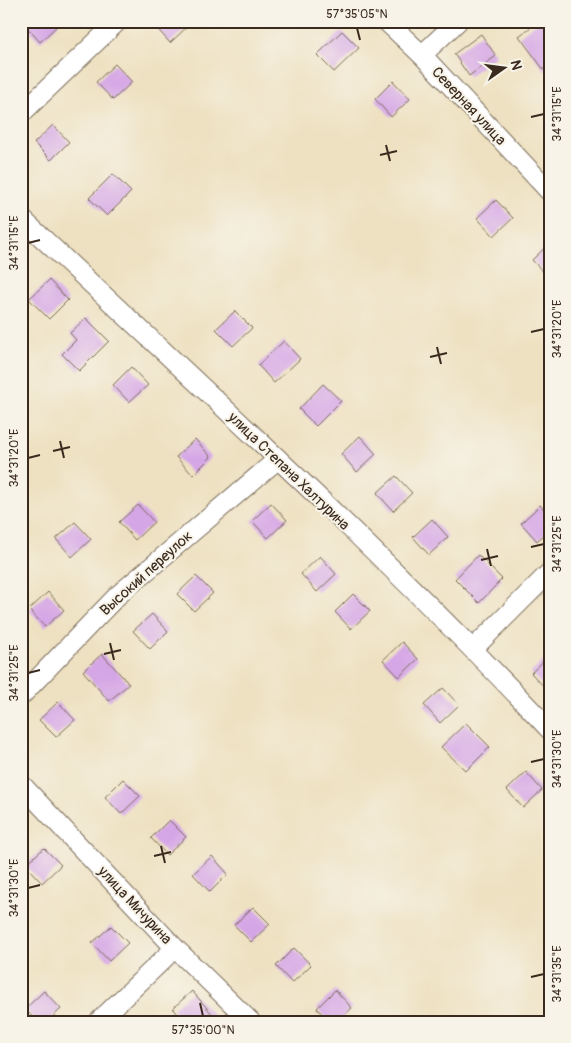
<svg xmlns="http://www.w3.org/2000/svg" width="571" height="1043" font-family="Pangolin,sans-serif">
	<style>
		.building { fill: #d5a6e6 }
		.lines { fill: none; stroke-linecap: round; stroke-linejoin: round }
		.street-casing { stroke: #7a6a57; stroke-width: 21 }
		.street { stroke: #fff; stroke-width: 19 }
		.ticks { fill: none; stroke: #3b2a1e; stroke-width: 2 }
		.labels { text-anchor: middle; stroke-width: 4; stroke-linejoin: round; paint-order: stroke }
		.street-label { font-size: 15px; fill: #3b2a1e; stroke: #f7f3e8 }
		.neatline { fill: none; stroke: #3b2a1e; stroke-width: 2 }
		.ticks-label { font-size: 12px; text-anchor: middle; fill: #3b2a1e }
	</style>
	<rect width="100%" height="100%" fill="#f7f3e8"/>
	<filter id="ink" filterUnits="userSpaceOnUse"><feTurbulence type="fractalNoise" baseFrequency=".02" numOctaves="2"/><feDisplacementMap in="SourceGraphic" scale="10" xChannelSelector="R" yChannelSelector="G"/><feConvolveMatrix kernelMatrix="1 2 1 2 8 2 1 2 1" color-interpolation-filters="sRGB"/></filter>
	<filter id="wash" filterUnits="userSpaceOnUse"><feTurbulence type="fractalNoise" baseFrequency=".0096" numOctaves="4" result="noise"/><feDisplacementMap in="SourceGraphic" scale="20" xChannelSelector="R" yChannelSelector="G"/><feGaussianBlur stdDeviation="1.12" result="paint"/><feColorMatrix in="noise" values="0 0 0 0 0 0 0 0 0 0 0 0 0 0 0 0 0 1.4 0 .05"/><feComposite in="paint" operator="in"/></filter>
	<g filter="url(#wash)">
		<rect width="100%" height="100%" fill="#eee1c1"/>
		<g id="blocks">
			<g class="building">
				<path d="M27,21h29l3,3 -19,18 -16,-18z"/>
				<path d="M158,21h28l3,4 -19,18 -16,-18z"/>
				<path d="M539,21h11v45l-6,4 -25,-34z"/>
				<path d="M342,31l17,17 -25,24 -17,-17z"/>
				<path d="M481,34l15,22 -27,20 -15,-22z"/>
				<path d="M115,64l17,18 -19,18 -17,-18z"/>
				<path d="M393,81l17,18 -19,18 -16,-18z"/>
				<path d="M53,125l16,17 -18,18 -17,-17z"/>
				<path d="M113,174l18,18 -24,24 -18,-18z"/>
				<path d="M496,200l17,18 -19,18 -17,-18z"/>
				<path d="M550,243v33l-2,1 -16,-17z"/>
				<path d="M49,280l19,20 -19,19 -20,-20z"/>
				<path d="M235,311l17,17 -19,18 -17,-17z"/>
				<path d="M86,318l23,23 -30,30 -17,-17 14,-14 -6,-7z"/>
				<path d="M284,341l16,18 -26,24 -16,-18z"/>
				<path d="M131,367l17,18 -19,17 -16,-17z"/>
				<path d="M323,384l18,17 -25,25 -17,-17z"/>
				<path d="M360,436l16,18 -19,18 -16,-18z"/>
				<path d="M195,439l16,18 -18,18 -17,-18z"/>
				<path d="M396,476l16,17 -19,18 -16,-18z"/>
				<path d="M271,503l16,17 -19,18 -16,-17z"/>
				<path d="M138,505l16,17 -19,18 -16,-18z"/>
				<path d="M540,505l10,11v13l-13,12 -16,-18z"/>
				<path d="M432,519l16,18 -19,18 -16,-18z"/>
				<path d="M75,522l16,17 -19,18 -16,-18z"/>
				<path d="M478,555l24,24 -23,24 -24,-24z"/>
				<path d="M320,556l16,18 -19,18 -16,-18z"/>
				<path d="M196,576l17,17 -19,18 -17,-17z"/>
				<path d="M48,592l16,18 -19,17 -16,-17z"/>
				<path d="M353,594l17,17 -19,18 -16,-17z"/>
				<path d="M152,614l16,17 -18,18 -17,-18z"/>
				<path d="M402,642l16,17 -19,18 -16,-17z"/>
				<path d="M102,654l27,30 -20,17 -26,-30z"/>
				<path d="M550,655v38l-19,-20z"/>
				<path d="M443,688l16,17 -19,18 -16,-18z"/>
				<path d="M58,702l17,18 -19,17 -17,-17z"/>
				<path d="M466,723l24,24 -24,24 -25,-24z"/>
				<path d="M526,772l16,18 -19,18 -16,-18z"/>
				<path d="M123,779l17,17 -19,18 -16,-17z"/>
				<path d="M169,820l17,17 -19,18 -16,-17z"/>
				<path d="M44,848l17,17 -19,18 -17,-18z"/>
				<path d="M212,856l16,18 -18,18 -17,-18z"/>
				<path d="M253,907l17,17 -19,18 -17,-17z"/>
				<path d="M111,926l17,17 -19,18 -17,-18z"/>
				<path d="M294,948l17,17 -19,18 -16,-17z"/>
				<path d="M335,990l17,18 -15,14h-8l-12,-14z"/>
				<path d="M44,991l17,18 -14,13h-10l-12,-13z"/>
				<path d="M192,991l22,25 -6,6h-24l-11,-14z"/>
			</g>
		</g>
	</g>
	<g filter="url(#ink)">
		<use href="#blocks" fill-opacity="0" stroke="#7a6a57" stroke-width="1"/>
		<g class="lines">
			<defs>
				<g id="street">
					<path d="M386,21l36,34 128,137"/>
					<path d="M422,55l36,-34"/>
					<path d="M21,114l97,-93"/>
					<path d="M21,218c179,168 361,333 529,512"/>
					<path d="M473,649l77,-77"/>
					<path d="M21,696l96,-100 161,-137"/>
					<path d="M21,784l154,164 76,74"/>
					<path d="M98,1022l77,-74"/>
				</g>
			</defs>
			<use href="#street" class="street-casing"/>
			<use href="#street" class="street"/>
		</g>
	</g>
	<path class="ticks" d="M357,28l3,12M531,117l13,-3M386,145l4,16M380,155l17,-4M28,243l12,-3M531,332l13,-3M437,347l4,17M430,357l17,-4M60,441l4,17M53,451l17,-4M28,458l12,-3M531,547l13,-3M487,549l4,17M481,560l17,-4M110,643l4,17M104,654l17,-4M28,673l12,-3M531,762l13,-3M161,846l4,17M154,856l17,-4M28,888l12,-3M531,977l13,-3M200,1003l3,13"/>
	<g class="labels">
		<g class="street-label">
			<text transform="translate(469 106) rotate(47)" y="5">Северная улица</text>
			<text transform="translate(289 471) rotate(44)" y="5">улица Степана Халтурина</text>
			<text transform="translate(146 573) rotate(-42)" y="5">Высокий переулок</text>
			<text transform="translate(135 905) rotate(47)" y="5">улица Мичурина</text>
		</g>
	</g>
	<rect width="571" height="1043" fill="none" stroke="#f7f3e8" stroke-width="55"/>
	<g transform="translate(504 68) rotate(76)" stroke="#f7f3e8" stroke-width="4" paint-order="stroke">
	<path d="M0-4L9 19L0 12L-9 19Z" fill="#3b2a1e"/>
	<text y="-8" font-size="14" font-weight="bold" text-anchor="middle" fill="#3b2a1e">N</text>
	</g>
	<rect x="28" y="28" width="516" height="988" class="neatline"/>
	<g class="ticks-label">
		<text x="357" y="18">57°35'05"N</text>
		<text transform="translate(557 114) rotate(-90)" y="4">34°31'15"E</text>
		<text transform="translate(14 243) rotate(-90)" y="4">34°31'15"E</text>
		<text transform="translate(557 329) rotate(-90)" y="4">34°31'20"E</text>
		<text transform="translate(14 458) rotate(-90)" y="4">34°31'20"E</text>
		<text transform="translate(557 544) rotate(-90)" y="4">34°31'25"E</text>
		<text transform="translate(14 673) rotate(-90)" y="4">34°31'25"E</text>
		<text transform="translate(557 759) rotate(-90)" y="4">34°31'30"E</text>
		<text transform="translate(14 888) rotate(-90)" y="4">34°31'30"E</text>
		<text transform="translate(557 974) rotate(-90)" y="4">34°31'35"E</text>
		<text x="203" y="1034">57°35'00"N</text>
	</g>
</svg>
